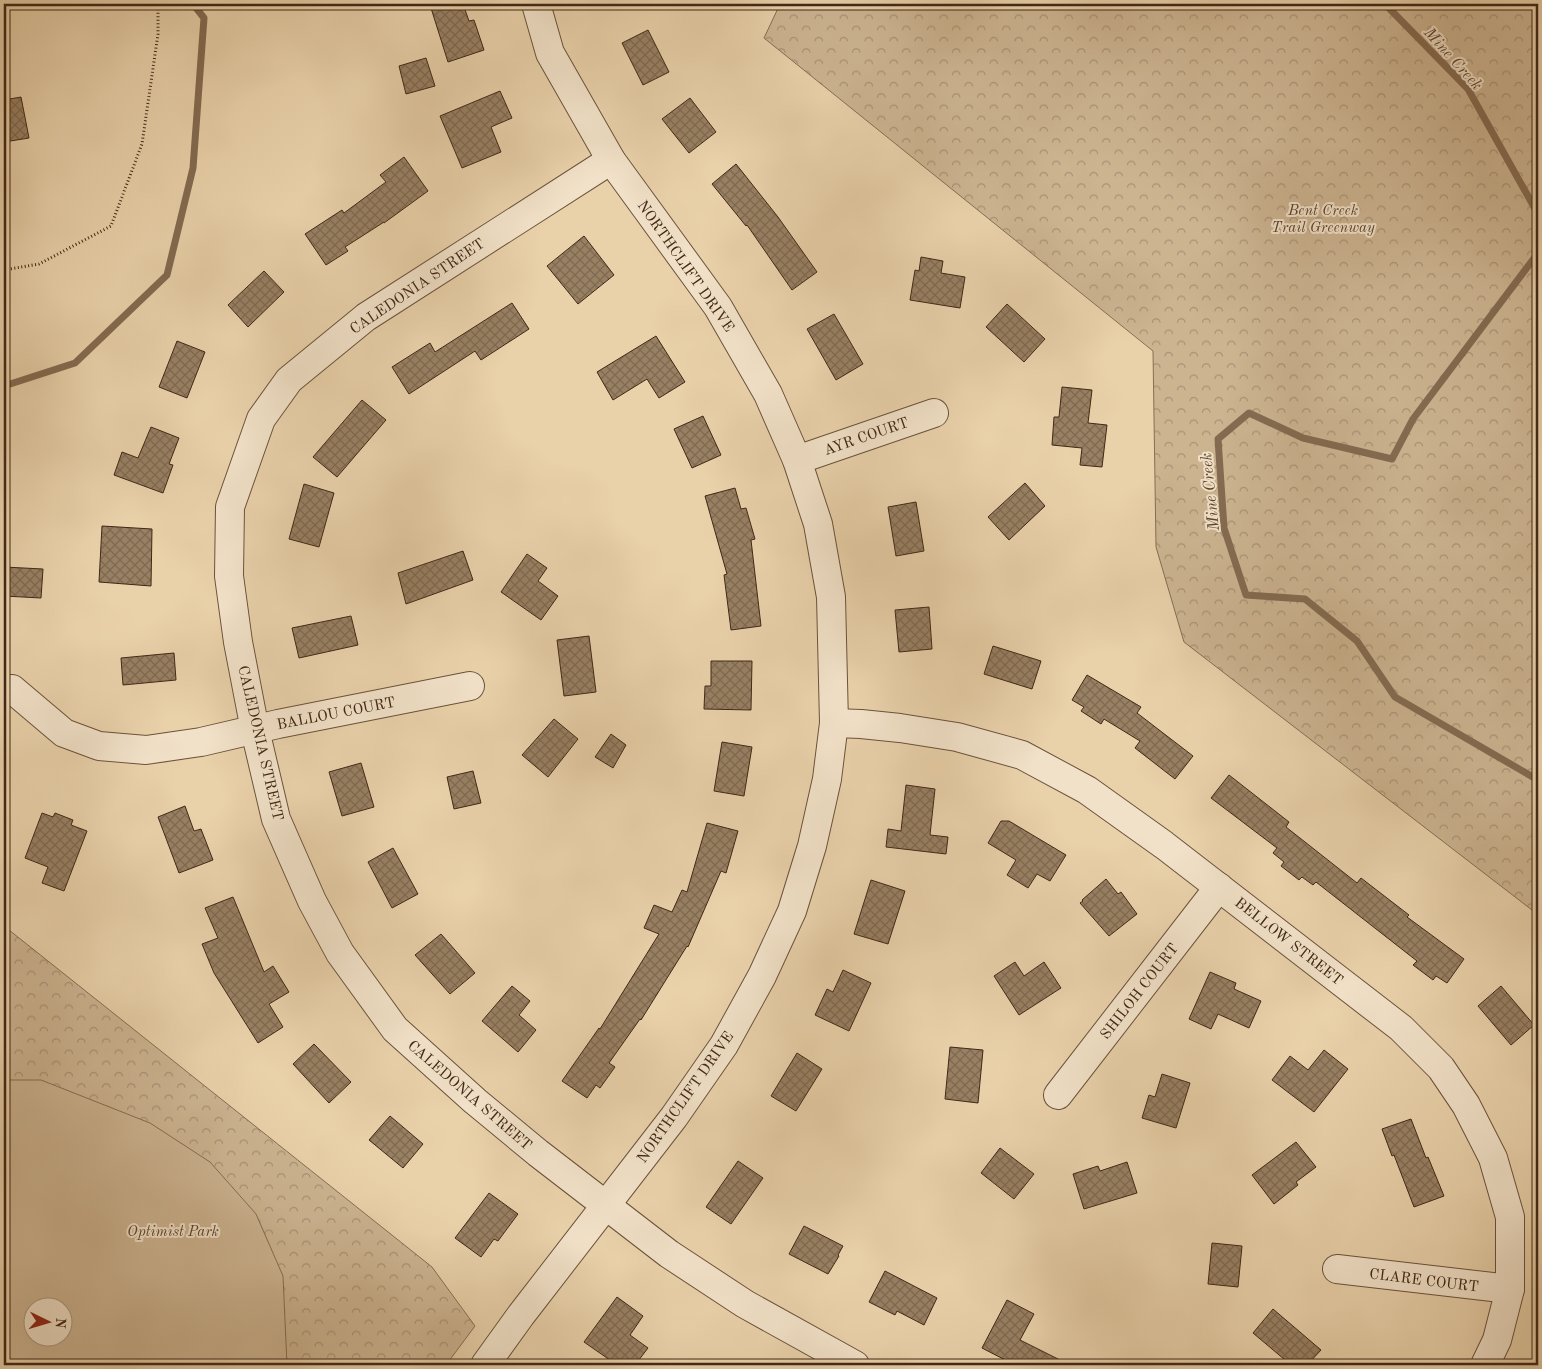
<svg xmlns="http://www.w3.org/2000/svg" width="1542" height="1369" font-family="'Old Standard TT',serif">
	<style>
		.forest { fill: url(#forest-crowns); stroke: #866e54; fill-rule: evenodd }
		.pitch { fill: #ccb491; stroke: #866e54; fill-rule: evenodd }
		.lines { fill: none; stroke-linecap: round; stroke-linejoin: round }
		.stream { stroke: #846b51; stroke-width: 7 }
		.building { fill: url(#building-cross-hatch); stroke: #412816 }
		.minor-casing { stroke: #6b523b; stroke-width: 30 }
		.path { stroke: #412816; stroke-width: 3; stroke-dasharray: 1 2.5; stroke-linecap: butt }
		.minor { stroke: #f1e1c8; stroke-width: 28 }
		.labels { text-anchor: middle; stroke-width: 4; stroke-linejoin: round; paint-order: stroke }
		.park-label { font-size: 15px; font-style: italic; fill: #5d442f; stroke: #f1e1c8 }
		.street-label { font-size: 15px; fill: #412816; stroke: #f1e1c8 }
		.water-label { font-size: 16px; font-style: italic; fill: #5d442e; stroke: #f1e1c8 }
	</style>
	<defs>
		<pattern id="forest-crowns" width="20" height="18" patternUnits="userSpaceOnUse" patternTransform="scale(1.25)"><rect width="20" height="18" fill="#ccb491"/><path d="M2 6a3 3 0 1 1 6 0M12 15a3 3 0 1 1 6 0" fill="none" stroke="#a79275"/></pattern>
		<pattern id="building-cross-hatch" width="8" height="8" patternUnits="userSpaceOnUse" patternTransform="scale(1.25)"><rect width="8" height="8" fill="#988063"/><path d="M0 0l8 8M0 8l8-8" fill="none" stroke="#7e6951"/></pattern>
	</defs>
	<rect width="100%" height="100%" fill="#e9d1aa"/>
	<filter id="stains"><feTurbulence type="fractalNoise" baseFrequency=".004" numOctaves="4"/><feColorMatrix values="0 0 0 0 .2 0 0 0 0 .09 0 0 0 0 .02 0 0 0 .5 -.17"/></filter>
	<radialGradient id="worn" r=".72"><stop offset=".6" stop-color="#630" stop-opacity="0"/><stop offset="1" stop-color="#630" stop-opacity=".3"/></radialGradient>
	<g class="forest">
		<path d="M780,4h758v913l-6,-7 -348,-268 -28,-95 -3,-196 -389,-313z"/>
		<path d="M4,926l428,341 43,59 -29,39h-442zM32,1306h30v30h-30z"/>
	</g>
	<path class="pitch" d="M4,1080h37l109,43 60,39 46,52 27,62 4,89h-283zM32,1306h30v30h-30z"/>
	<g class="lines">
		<g class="stream">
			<path d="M1385,4l83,85 70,125"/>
			<path d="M1538,253l-125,166 -21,40 -89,-21 -54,-25 -31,26 6,89 22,67 59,4 52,42 38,56 143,83"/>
			<path d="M4,386l71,-23 92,-88 26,-107 11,-150 -11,-14"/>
		</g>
	</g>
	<g class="building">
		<path d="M443,4h20l6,17 5,-1 10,30 -36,12 -17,-54z"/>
		<path d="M648,30l21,42 -26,13 -21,-42z"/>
		<path d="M426,58l9,28 -29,8 -7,-28z"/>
		<path d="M500,91l12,27 -21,9 10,25 -39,16 -22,-52z"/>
		<path d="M21,97l8,41 -25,4v-42z"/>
		<path d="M690,98l26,34 -27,21 -27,-34z"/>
		<path d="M404,157l24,34 -44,32v-1l-39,25 3,4 -22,14 -21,-31 37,-24 2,3 42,-31 -6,-7z"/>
		<path d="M736,164l42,53 39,55 -25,18 -45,-65 -1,1 -34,-42z"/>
		<path d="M584,236l30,39 -36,29 -31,-38z"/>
		<path d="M921,257l22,4 -2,12 24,4 -5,31 -50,-8 5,-30 4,1z"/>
		<path d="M264,271l20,21 -36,35 -20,-22z"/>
		<path d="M512,303l17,26 -48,31 -6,-9 -66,43 -17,-27 38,-24 5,9z"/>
		<path d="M1007,304l38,35 -21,23 -38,-35z"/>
		<path d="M834,314l29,50 -27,16 -29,-51z"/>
		<path d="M656,336l29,46 -26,16 -12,-19 -34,21 -16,-28z"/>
		<path d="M177,341l28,11 -18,46 -28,-11z"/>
		<path d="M1062,387l30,3 -4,33 19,2 -5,42 -22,-2 2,-17 -30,-3 2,-28h5z"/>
		<path d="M362,400l24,20 -49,57 -24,-20z"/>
		<path d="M703,416l18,39 -29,13 -18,-39z"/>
		<path d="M151,427l28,11 -10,26 4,1 -10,28 -49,-18 8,-23 16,6z"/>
		<path d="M1025,483l20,23 -36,34 -21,-23z"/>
		<path d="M304,484l30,9 -15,54 -30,-8z"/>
		<path d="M735,488l6,21 5,-1 9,31 -4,1 10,86 -30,4 -7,-55 3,-1 -22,-78z"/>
		<path d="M916,502l8,49 -28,5 -8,-49z"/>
		<path d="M102,526l50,3 -1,57 -52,-4z"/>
		<path d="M463,551l10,29 -67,24 -8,-31z"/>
		<path d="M527,554l20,14 -9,13 20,15 -17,24 -40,-28z"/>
		<path d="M4,567l39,2 -2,29 -37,-2z"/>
		<path d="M929,607l3,42 -33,3 -4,-42z"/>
		<path d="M351,616l7,29 -59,13 -7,-30z"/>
		<path d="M589,636l7,56 -32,4 -7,-56z"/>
		<path d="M993,646l48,15 -9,28 -48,-15z"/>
		<path d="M174,653l2,27 -53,5 -2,-27z"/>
		<path d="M711,661h41l-1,49 -47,-1 1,-23h6z"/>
		<path d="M1087,675l54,32 -4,6 56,43 -18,23 -40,-31 5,-7 -36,-22 -3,5 -20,-13 3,-4 -12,-7z"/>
		<path d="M554,719l24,20 -30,38 -26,-22z"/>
		<path d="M611,734l15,11 -13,23 -18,-11z"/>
		<path d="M722,742l30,5 -8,49 -30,-5z"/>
		<path d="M361,763l13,44 -32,9 -13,-44z"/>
		<path d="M473,771l8,32 -27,6 -7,-32z"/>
		<path d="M1229,775l60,47 -3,5 71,56 4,-5 48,37 -2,2 57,42 -17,24 -11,-7 -3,4 -20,-15 4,-4 -101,-79 -3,3 -11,-8 -3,3 -18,-14 3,-4 -11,-9 4,-5 -66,-50z"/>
		<path d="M906,785l29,4 -5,46 18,2 -2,17 -60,-7 2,-18 13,2z"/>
		<path d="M185,806l9,25 7,-2 12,31 -34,13 -21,-56z"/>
		<path d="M42,813l11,4 2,-4 18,7 -2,5 16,6 -23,60 -22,-8 6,-16 -23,-9z"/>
		<path d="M1001,821h8l57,34 -16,26 -13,-7 -9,14 -21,-13 9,-15 -28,-17z"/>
		<path d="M707,823l31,8 -12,42 -5,-2 -33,76 -1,-1 -46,74 -1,-1 -31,44 6,4 -15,21 -4,-3 -9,13 -25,-17 37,-53 1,1 59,-95 -15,-6 10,-23 18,7 10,-22 5,2z"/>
		<path d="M393,848l25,46 -26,14 -24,-46z"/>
		<path d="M1106,879l12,15 3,-2 16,22 -28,22 -29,-33 3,-2 -1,-1z"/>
		<path d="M871,880l34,11 -17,53 -34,-10z"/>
		<path d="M233,897l31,75 9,-6 16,26 -20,12 14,23 -25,16 -44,-70 -12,-29 16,-6 -13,-30z"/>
		<path d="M441,934l34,39 -25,21 -35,-39z"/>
		<path d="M1015,962l9,14 20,-14 17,26 -42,27 -25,-39z"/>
		<path d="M843,970l28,13 -22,48 -34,-16 12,-26 6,3z"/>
		<path d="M1210,972l26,11 -2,6 27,12 -12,27 -31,-14 -7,15 -22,-10z"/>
		<path d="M512,986l18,15 -11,14 17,15 -18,22 -36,-31z"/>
		<path d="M1501,986l33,39 -23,20 -33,-39z"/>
		<path d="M314,1044l37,38 -22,21 -36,-39z"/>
		<path d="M950,1047l33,3 -5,53 -33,-4z"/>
		<path d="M1324,1050l24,19 -34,43 -42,-32 18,-24 18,14z"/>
		<path d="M797,1053l25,16 -26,42 -25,-15z"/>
		<path d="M1162,1074l28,9 -14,45 -34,-10 7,-23 6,2z"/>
		<path d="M390,1116l33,28 -20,24 -34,-28z"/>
		<path d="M1411,1119l15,39 2,-1 16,39 -30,11 -20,-52 -2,1 -10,-27z"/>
		<path d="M1296,1142l20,25 -20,15 2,3 -24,19 -22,-29z"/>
		<path d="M1000,1148l34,26 -20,25 -33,-26z"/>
		<path d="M738,1161l25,17 -32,46 -25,-17z"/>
		<path d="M1127,1162l10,31 -53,16 -11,-35 25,-8 2,5z"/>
		<path d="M489,1193l29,21 -20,27 -4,-2 -13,18 -26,-19z"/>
		<path d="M804,1226l39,20 -5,9 1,1 -11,18 -39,-20z"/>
		<path d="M1212,1243l30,3 -4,41 -30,-3z"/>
		<path d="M885,1271l52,27 -13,27 -27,-14 -2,4 -26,-13z"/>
		<path d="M617,1297l26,19 -13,19 18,13 -13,17h-18l-33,-23z"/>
		<path d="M1007,1300l27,14 -14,26 50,25h-55l-33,-17z"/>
		<path d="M1273,1309l48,41 -14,15h-16l-38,-32z"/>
	</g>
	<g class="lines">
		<defs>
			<g id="minor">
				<path d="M611,160l-245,157 -77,63 -28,39 -31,88 -1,69 9,66 17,88 21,89 36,82 28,52 55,76 80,72 63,52 131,101 76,50 110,61"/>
				<path d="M797,460l137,-47"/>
				<path d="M12,689l52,44 35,13 47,4 55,-8 77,-18 192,-38"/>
				<path d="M834,723l27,1 39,4 57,9 65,18 65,35 77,55 237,183 40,40 25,37 27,53 17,59v72l-13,51 -12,25"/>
				<path d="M1058,1095l161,-208"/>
				<path d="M1337,1269l173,20"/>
				<path d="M485,1365l36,-50 153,-198 50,-72 38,-69 30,-65 20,-65 15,-67 7,-56 -3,-126 -13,-73 -21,-64 -29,-66 -50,-87 -107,-147 -61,-107 -14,-49"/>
			</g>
		</defs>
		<use href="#minor" class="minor-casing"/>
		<path class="path" d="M4,270l35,-6 72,-38 31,-82 16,-110v-30"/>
		<use href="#minor" class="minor"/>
	</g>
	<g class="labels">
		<g class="park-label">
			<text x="1323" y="215">Bent Creek<tspan x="1323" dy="17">Trail Greenway</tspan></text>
			<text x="173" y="1236">Optimist Park</text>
		</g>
		<g class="street-label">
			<text transform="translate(686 266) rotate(55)" y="5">NORTHCLIFT DRIVE</text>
			<text transform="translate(417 286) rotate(-34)" y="5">CALEDONIA STREET</text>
			<text transform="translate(866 436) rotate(-19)" y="5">AYR COURT</text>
			<text transform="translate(336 713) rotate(-11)" y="5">BALLOU COURT</text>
			<text transform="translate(261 743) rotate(77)" y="5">CALEDONIA STREET</text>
			<text transform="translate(1289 941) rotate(38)" y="5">BELLOW STREET</text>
			<text transform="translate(1139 991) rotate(-52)" y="5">SHILOH COURT</text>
			<text transform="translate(470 1095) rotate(41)" y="5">CALEDONIA STREET</text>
			<text transform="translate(685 1097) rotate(-55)" y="5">NORTHCLIFT DRIVE</text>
			<text transform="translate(1424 1280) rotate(7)" y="5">CLARE COURT</text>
		</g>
		<g class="water-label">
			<text transform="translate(1454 58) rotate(48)" y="6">Mine Creek</text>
			<text transform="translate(1209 492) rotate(-96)" y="6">Mine Creek</text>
		</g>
	</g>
	<rect width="1542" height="1369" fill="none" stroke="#e9d1aa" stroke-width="20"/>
	<rect x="5" y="5" width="1532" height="1359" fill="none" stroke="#412816" stroke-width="2.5"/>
	<rect x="10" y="10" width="1522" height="1349" fill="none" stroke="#412816"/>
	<g transform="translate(48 1322) rotate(95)"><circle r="24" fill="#f1e1c8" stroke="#ab9781"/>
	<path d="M0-4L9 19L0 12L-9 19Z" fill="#8f2418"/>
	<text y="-8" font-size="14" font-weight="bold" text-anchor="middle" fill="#412816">N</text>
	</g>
	<rect width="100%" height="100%" filter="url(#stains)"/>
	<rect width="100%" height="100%" fill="url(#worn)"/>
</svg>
